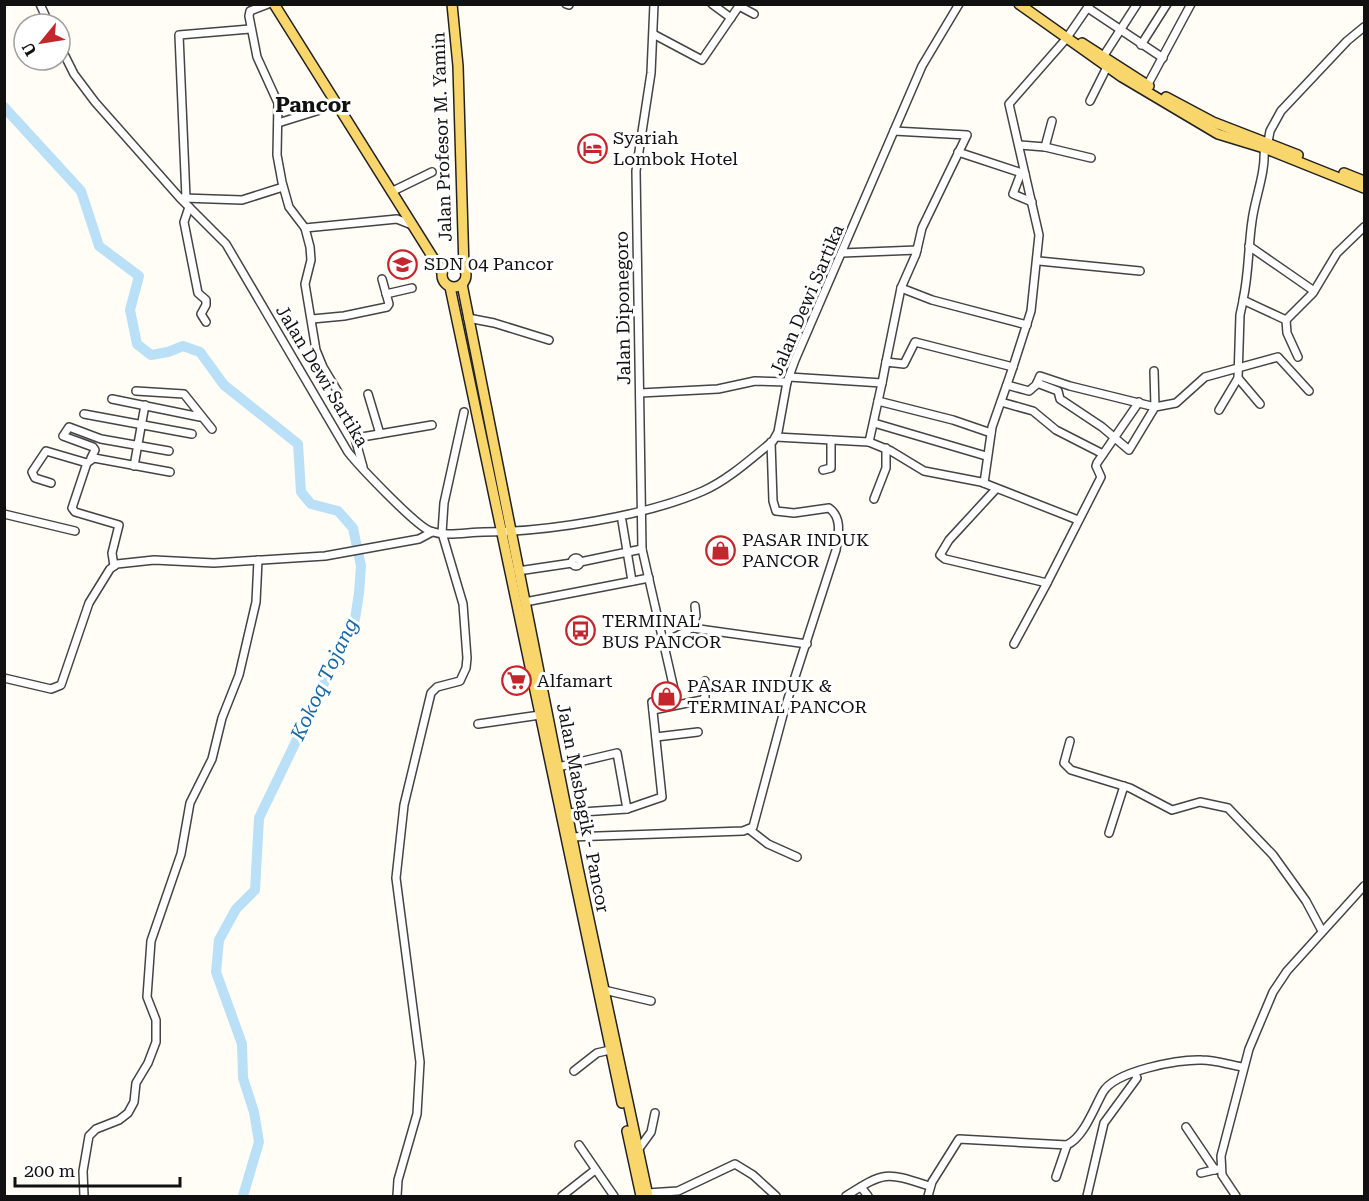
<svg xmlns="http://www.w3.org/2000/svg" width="1369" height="1201" font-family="'Roboto Serif',serif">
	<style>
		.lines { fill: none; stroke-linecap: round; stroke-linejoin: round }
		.river { stroke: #b9e0f7; stroke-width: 10 }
		.minor-casing { stroke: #444; stroke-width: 10 }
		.major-casing { stroke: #222; stroke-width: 12 }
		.minor { stroke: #fff; stroke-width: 7 }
		.major { stroke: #f9d66b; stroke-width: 9 }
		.labels { text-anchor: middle; stroke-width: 6; stroke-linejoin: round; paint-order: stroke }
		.street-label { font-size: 18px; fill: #111; stroke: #fff }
		.poi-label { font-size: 18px; fill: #111; stroke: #fff; text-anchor: start }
		.water-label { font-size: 20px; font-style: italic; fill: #1768a6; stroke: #fff }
		.quarter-label { font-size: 21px; font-weight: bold; fill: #111; stroke: #fff }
	</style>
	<rect width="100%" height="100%" fill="#fffdf5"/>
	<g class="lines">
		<path class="river" d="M4,107l77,84 18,55 40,30 -9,34 7,34 14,11 17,-3 15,-6 17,6 24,33 74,59 3,48 10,12 27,7 15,17 8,38 -2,27 -4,26 -96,199 -4,72 -19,19 -17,31 -3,32 26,72 1,34 11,34 5,30 -16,54"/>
		<defs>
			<g id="minor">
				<path d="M40,4l9,20"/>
				<path d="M268,4l-18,7 -1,5 8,41 21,46 -1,52 5,27 7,25 16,21 5,19 1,13 -6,24 11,66 7,17 15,25v11l13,21 12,43"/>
				<path d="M566,4l3,1"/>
				<path d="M712,4l19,14"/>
				<path d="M1088,8l75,50"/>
				<path d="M655,35l47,25 37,-54 15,8"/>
				<path d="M1141,45l26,-41"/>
				<path d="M60,46l14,28 21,28 85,96 46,46 122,208c11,14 67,73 82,79 16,6 37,1 54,1 62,0 162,-16 219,-41 25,-11 49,-33 70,-50l5,-9 9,-50 8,-22 127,-294 37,-62"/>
				<path d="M1101,60l36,-56"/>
				<path d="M1147,86l44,-82"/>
				<path d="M1090,101l17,-34"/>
				<path d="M278,123l58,-18"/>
				<path d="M894,131l73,4 -45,93 -6,26 -15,34 31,12 95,25"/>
				<path d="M1268,142l2,-11 11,-20 66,-70 17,-14"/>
				<path d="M1020,145l25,2 46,11"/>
				<path d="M1045,147l7,-26"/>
				<path d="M1264,148c2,25 -9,49 -12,73 -4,27 -3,52 -9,79l43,20"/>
				<path d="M958,152l67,22"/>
				<path d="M1021,173l-8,21 19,8"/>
				<path d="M391,192l41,-20"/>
				<path d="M183,198l59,2 41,-13"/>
				<path d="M186,198l-7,-163 71,-6"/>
				<path d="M189,207l-5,15 14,71 8,7v5l-5,9 5,8"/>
				<path d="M305,228l92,-9 15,6"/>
				<path d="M1249,246l65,45"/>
				<path d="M842,253l75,-3"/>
				<path d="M1039,261l101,10"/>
				<path d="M386,294l26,-6"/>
				<path d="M1243,301l-3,14 -2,63 22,26"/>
				<path d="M468,318l26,5 55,17"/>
				<path d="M312,319l32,-3 43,-9 2,-3 -7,-25"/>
				<path d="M1298,357l-11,-24 -1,-13 27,-27 24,-40 27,-26"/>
				<path d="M886,362l15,-74"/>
				<path d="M789,377l93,6 4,-21 18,2 11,-22 98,25 18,-56 8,-76 -30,-131 57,-65 24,-35"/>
				<path d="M1037,383l21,8 2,8 42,28 27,23 26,-43 21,-4 29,-26 73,-20 31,34"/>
				<path d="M1007,385l22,6 7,-6 4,-9 30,10 85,21 -1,-36"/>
				<path d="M136,391l48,3 28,35"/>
				<path d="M640,393l78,-4 37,-8 32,1"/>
				<path d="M368,394l12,40"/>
				<path d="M112,399l88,18"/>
				<path d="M878,401l75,19 38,13"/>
				<path d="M1001,402l32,9 23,19 47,24"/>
				<path d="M1219,410l19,-32"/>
				<path d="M84,414l108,20"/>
				<path d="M874,423l112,33"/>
				<path d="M776,437l93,5 13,-59"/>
				<path d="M356,438l76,-13"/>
				<path d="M869,442l22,9 33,20 57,11 97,38"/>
				<path d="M91,458l4,-8 -2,-3 -30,-11 6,-9 32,12 68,12"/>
				<path d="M134,466l11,-61"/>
				<path d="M823,470l8,-2v-28"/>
				<path d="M51,483l-16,-5 -3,-6 14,-21 41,12"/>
				<path d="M984,483l8,-56 21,-60"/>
				<path d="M996,489l-47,51 -9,15 5,4 102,24 -33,61"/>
				<path d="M874,499l12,-31v-20"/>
				<path d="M4,514l71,17"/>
				<path d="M622,521l10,60"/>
				<circle cx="576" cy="562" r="4"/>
				<path d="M580,562l62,-13 -6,-378 15,-98 3,-69"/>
				<path d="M114,566l-2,-13 7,-28 -44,-13 -3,-4 15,-45 7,-5 76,14"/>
				<path d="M518,571l54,-8"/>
				<path d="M1047,583l54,-106 -5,-11 1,-3 42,-61"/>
				<path d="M525,602l124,-24"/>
				<path d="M695,606l1,10 -4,12 115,16"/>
				<path d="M662,644l30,-16"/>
				<path d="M4,678l47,11 10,-4 28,-82 21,-34 7,-5 37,-4 60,3 111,-7 94,-17 13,-7"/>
				<path d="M653,710l49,-10 3,-2v-17"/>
				<path d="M478,724l62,-9"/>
				<path d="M656,737l42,-5"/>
				<path d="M1070,741l-6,22 7,7 59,18 42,22 28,-8 28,6 45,47 33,46 16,30"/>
				<path d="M558,767l59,-14 10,56"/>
				<path d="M567,813l60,-4 35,-12 -10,-95 18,-6 4,-7 -32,-140"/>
				<path d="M750,830l18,14 29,13"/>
				<path d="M1109,833l15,-47"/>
				<path d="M570,837l173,-6 10,-4 31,-116 52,-161c2,-14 7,-32 -7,-42l-35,5 -18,-2 -3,-10 -2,-59"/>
				<path d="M604,990l47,11"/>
				<path d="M574,1071l23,-18 17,-4"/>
				<path d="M1186,1127l29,43"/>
				<path d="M579,1145l35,51"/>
				<path d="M638,1150l13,-18 4,-19"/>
				<path d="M1201,1173l17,-4"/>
				<path d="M1056,1177l11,-32"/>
				<path d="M861,1187l7,9"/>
				<path d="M647,1193l31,-2 57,-27 18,11 23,21"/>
				<path d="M84,1196l-1,-25 6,-35 7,-7 23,-9 9,-7 6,-11 2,-19 12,-20 8,-21v-22l-9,-23 4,-56 30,-87 9,-51 22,-44 10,-41 17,-43 17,-73 2,-42"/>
				<path d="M397,1196l1,-16 19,-66 3,-52 -24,-184 8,-73 27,-112 6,-6 23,-6 6,-13 1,-10 -4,-54 -21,-71 2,-30 20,-91"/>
				<path d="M562,1196l33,-26"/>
				<path d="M846,1196c39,-25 40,-24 83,-10"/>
				<path d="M928,1196l4,-14 27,-43 108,6c17,-8 27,-37 36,-53 12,-21 76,-33 99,-32 14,0 27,5 41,7"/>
				<path d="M1087,1196l17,-73 33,-45 -2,-5"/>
				<path d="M1236,1196l-14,-21 -1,-19 28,-107 24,-57 14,-21 77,-85"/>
			</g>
			<g id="major">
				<path d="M274,4l168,268"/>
				<path d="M452,4l6,62 6,202"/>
				<path d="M1019,4l103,73 96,57 46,14 100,40"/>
				<path d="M1082,43l67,43"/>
				<path d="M1166,97l47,25 85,33"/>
				<path d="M1344,173l20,8"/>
				<circle cx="454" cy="275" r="12"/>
				<path d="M462,284l116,584 70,328"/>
				<path d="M450,287l172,816"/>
				<path d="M627,1131l14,65"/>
			</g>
		</defs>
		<use href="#minor" class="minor-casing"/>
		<use href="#major" class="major-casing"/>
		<use href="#minor" class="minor"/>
		<use href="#major" class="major"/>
	</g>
	<defs>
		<symbol id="hotel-ring" viewBox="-11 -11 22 22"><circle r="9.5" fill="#fff" stroke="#c4262e" stroke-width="1.5"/><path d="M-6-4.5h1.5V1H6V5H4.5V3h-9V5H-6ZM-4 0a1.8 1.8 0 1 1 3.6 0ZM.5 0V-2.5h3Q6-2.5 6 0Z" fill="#c4262e"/></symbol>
		<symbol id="school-ring" viewBox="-11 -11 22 22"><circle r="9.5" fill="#fff" stroke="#c4262e" stroke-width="1.5"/><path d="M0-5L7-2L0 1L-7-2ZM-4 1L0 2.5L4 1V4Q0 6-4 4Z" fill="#c4262e"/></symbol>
		<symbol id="shop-ring" viewBox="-11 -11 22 22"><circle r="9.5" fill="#fff" stroke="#c4262e" stroke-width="1.5"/><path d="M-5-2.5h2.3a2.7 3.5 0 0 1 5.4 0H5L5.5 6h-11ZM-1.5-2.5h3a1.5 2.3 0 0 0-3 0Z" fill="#c4262e"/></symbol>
		<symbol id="bus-ring" viewBox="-11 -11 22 22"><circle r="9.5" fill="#fff" stroke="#c4262e" stroke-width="1.5"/><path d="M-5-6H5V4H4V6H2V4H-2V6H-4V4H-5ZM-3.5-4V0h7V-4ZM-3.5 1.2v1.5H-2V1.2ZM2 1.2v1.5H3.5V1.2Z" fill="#c4262e"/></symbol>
		<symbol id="supermarket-ring" viewBox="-11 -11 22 22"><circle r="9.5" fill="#fff" stroke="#c4262e" stroke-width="1.5"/><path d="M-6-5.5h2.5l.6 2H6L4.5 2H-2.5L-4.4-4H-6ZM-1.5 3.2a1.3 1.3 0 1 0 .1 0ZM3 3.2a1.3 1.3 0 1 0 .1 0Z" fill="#c4262e"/></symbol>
	</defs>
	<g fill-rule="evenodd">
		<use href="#hotel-ring" x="576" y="132" width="33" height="33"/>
		<use href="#school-ring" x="386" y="248" width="33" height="33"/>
		<use href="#shop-ring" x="704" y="534" width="33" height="33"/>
		<use href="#bus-ring" x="564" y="614" width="33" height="33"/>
		<use href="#supermarket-ring" x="500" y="664" width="33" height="33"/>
		<use href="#shop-ring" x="650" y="680" width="33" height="33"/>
	</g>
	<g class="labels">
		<g class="street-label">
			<text transform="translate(442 137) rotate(-92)" y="6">Jalan Profesor M. Yamin</text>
			<text transform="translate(807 300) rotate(-67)" y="6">Jalan Dewi Sartika</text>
			<text transform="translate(623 308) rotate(-91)" y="6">Jalan Diponegoro</text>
			<text transform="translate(322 376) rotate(59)" y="6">Jalan Dewi Sartika</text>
			<text transform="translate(583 808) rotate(79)" y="6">Jalan Masbagik - Pancor</text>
		</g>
		<g class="poi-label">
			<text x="613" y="144">Syariah<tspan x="613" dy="21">Lombok Hotel</tspan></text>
			<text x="424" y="270">SDN 04 Pancor</text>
			<text x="742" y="546">PASAR INDUK<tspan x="742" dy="21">PANCOR</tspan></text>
			<text x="602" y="627">TERMINAL<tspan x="602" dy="21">BUS PANCOR</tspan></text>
			<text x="537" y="687">Alfamart</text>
			<text x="687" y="692">PASAR INDUK &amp;<tspan x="687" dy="21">TERMINAL PANCOR</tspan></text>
		</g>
		<g class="water-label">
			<text transform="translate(324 679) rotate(-65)" y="7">Kokoq Tojang</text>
		</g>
		<g class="quarter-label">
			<text x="313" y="112">Pancor</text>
		</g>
	</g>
	<rect width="1369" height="1201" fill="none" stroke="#111111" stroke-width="12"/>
	<g transform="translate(42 42) rotate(240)"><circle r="28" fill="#ffffff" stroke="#a0a0a0" stroke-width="1.5"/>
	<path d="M0-4.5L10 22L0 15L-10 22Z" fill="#c4262e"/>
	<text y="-9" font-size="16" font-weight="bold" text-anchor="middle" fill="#111111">U</text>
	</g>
	<path d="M15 1177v9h165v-9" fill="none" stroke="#111111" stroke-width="3"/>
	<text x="24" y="1177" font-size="18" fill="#111111" stroke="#ffffff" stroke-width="4.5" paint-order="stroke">200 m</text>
</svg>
